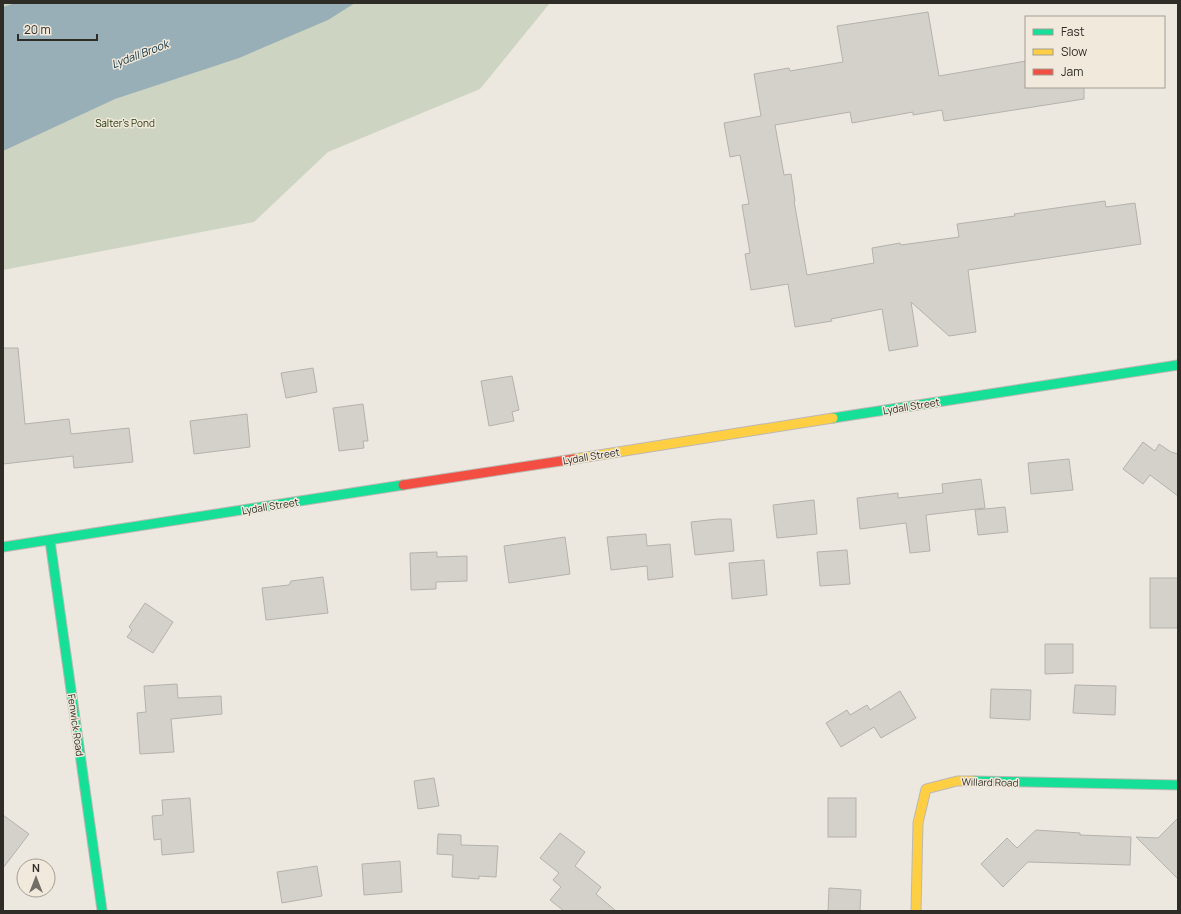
<svg xmlns="http://www.w3.org/2000/svg" width="1181" height="914" font-family="Manrope,sans-serif">
	<style>
		.green { fill: #cdd4c1 }
		.water { fill: #99afb7 }
		.building { fill: #d4d0ca; stroke: #b5b2ac }
		.lines { fill: none; stroke-linecap: round; stroke-linejoin: round }
		.fast-casing { stroke: #bcb8b2; stroke-width: 11 }
		.slow-casing { stroke: #bcb8b2; stroke-width: 11 }
		.jam-casing { stroke: #bcb8b2; stroke-width: 11 }
		.fast { stroke: #16e098; stroke-width: 9 }
		.slow { stroke: #ffcf43; stroke-width: 9 }
		.jam { stroke: #f24e42; stroke-width: 9 }
		.labels { text-anchor: middle; stroke-width: 3; stroke-linejoin: round; paint-order: stroke }
		.park-label { font-size: 10px; fill: #24380b; stroke: #f1e9db }
		.street-label { font-size: 10px; fill: #2f2c27; stroke: #f1e9db }
		.water-label { font-size: 11px; font-style: italic; fill: #0d2d3a; stroke: #f1e9db }
	</style>
	<rect width="100%" height="100%" fill="#ece8e0"/>
	<path class="green" d="M3,3h547l-70,86 -152,63 -74,70 -251,48z"/>
	<path class="water" d="M15,3h340l-27,17 -89,38 -124,41 -112,52v-144z"/>
	<g class="building">
		<path d="M928,12l11,64 87,-15v26h58v12l-140,22 -2,-11 -29,5v-3l-61,11 -2,-11 -75,13 9,50 7,-1 4,27h-1l13,74 67,-12 -2,-15 28,-5 1,2 58,-8 -2,-13 58,-8 -1,-2 91,-13 1,6 29,-4 6,41 -173,26 8,62 -27,4 -38,-34 7,44 -29,5 -7,-42 -51,10 1,2 -37,6 -7,-43 -37,6 -6,-36 5,-1 -8,-48 7,-1 -9,-49 -10,2 -6,-34 37,-7 -7,-42 35,-6 1,3 53,-9 -6,-36z"/>
		<path d="M3,348h15l7,76 44,-5 2,15 58,-6 4,34 -59,6 -1,-12 -70,8z"/>
		<path d="M313,368l4,24 -31,6 -5,-25z"/>
		<path d="M512,376l7,34 -7,2 2,9 -25,5 -8,-45z"/>
		<path d="M363,404l5,37h-5l1,7 -25,3 -6,-43z"/>
		<path d="M247,414l3,33 -56,7 -4,-33z"/>
		<path d="M1143,442l12,9 4,-7 12,8 7,2v42l-28,-21 -7,9 -20,-15z"/>
		<path d="M1069,459l4,31 -42,4 -3,-31z"/>
		<path d="M981,479l4,29 -59,7 4,36 -20,2 -4,-30 -46,6 -3,-31 41,-5v5l45,-5 -1,-9z"/>
		<path d="M814,500l3,34 -40,4 -4,-33z"/>
		<path d="M1005,507l3,25 -30,3 -3,-25z"/>
		<path d="M718,519h13l3,32 -39,4 -4,-33z"/>
		<path d="M646,534l1,12 23,-2 3,33 -25,3 -1,-14 -36,4 -4,-33z"/>
		<path d="M565,537l5,37 -61,9 -5,-37z"/>
		<path d="M847,550l3,34 -30,2 -3,-34z"/>
		<path d="M437,552v5l30,-1v25l-31,1v7l-25,1 -1,-37z"/>
		<path d="M764,560l3,35 -35,4 -3,-36z"/>
		<path d="M323,577l5,36 -62,7 -4,-32 27,-3 2,-4z"/>
		<rect x="1150" y="578" width="28" height="50"/>
		<path d="M145,603l28,19 -20,31 -26,-16 5,-7 -3,-3z"/>
		<path d="M1045,644h28v29l-28,1z"/>
		<path d="M177,684l1,14 43,-2 1,18 -51,5 3,33 -34,2 -3,-41 9,-1 -2,-26z"/>
		<path d="M1075,685l41,1 -1,29 -42,-2z"/>
		<path d="M991,689l40,1 -1,30 -40,-2z"/>
		<path d="M900,691l16,27 -35,20 -7,-11 -33,20 -15,-24 21,-13 3,5 17,-10 3,5z"/>
		<path d="M434,778l5,28 -21,3 -4,-28z"/>
		<path d="M190,798l4,54 -32,3 -1,-16 -7,1 -2,-24 11,-1 -1,-15z"/>
		<rect x="828" y="798" width="28" height="39"/>
		<path d="M3,815l26,19 -26,34z"/>
		<path d="M1178,818v61l-42,-42 22,1z"/>
		<path d="M1036,830l44,3v2l51,2 -1,28 -102,-3 -25,25 -22,-23 26,-26 10,10z"/>
		<path d="M560,833l25,19 -10,14 26,21 -5,7 20,17h-52l-14,-11 11,-13 -8,-7 6,-7 -19,-15z"/>
		<path d="M438,834l23,1v10l37,1 -2,31 -17,-1v3l-27,-2 1,-22 -16,-1z"/>
		<path d="M400,861l2,31 -38,3 -2,-31z"/>
		<path d="M317,866l5,30 -40,7 -5,-31z"/>
		<path d="M829,888l32,2 -1,21h-32z"/>
	</g>
	<g class="lines">
		<defs>
			<g id="fast">
				<path d="M833,418l345,-53"/>
				<path d="M50,541l52,369"/>
				<path d="M3,547l400,-62"/>
				<path d="M974,781l204,4"/>
			</g>
			<g id="slow">
				<path d="M574,459l259,-41"/>
				<path d="M916,911l2,-88 8,-34 31,-8h17"/>
			</g>
			<path id="jam" d="M403,485l171,-26"/>
		</defs>
		<use href="#fast" class="fast-casing"/>
		<use href="#slow" class="slow-casing"/>
		<use href="#jam" class="jam-casing"/>
		<use href="#fast" class="fast"/>
		<use href="#slow" class="slow"/>
		<use href="#jam" class="jam"/>
	</g>
	<g class="labels">
		<g class="park-label">
			<text x="125" y="127">Salter's Pond</text>
		</g>
		<g class="street-label">
			<text transform="translate(911 406) rotate(-9)" y="4">Lydall Street</text>
			<text transform="translate(591 456) rotate(-9)" y="4">Lydall Street</text>
			<text transform="translate(270 506) rotate(-9)" y="4">Lydall Street</text>
			<text transform="translate(76 725) rotate(82)" y="4">Fenwick Road</text>
			<text transform="translate(990 782) rotate(1)" y="4">Willard Road</text>
		</g>
		<g class="water-label">
			<text transform="translate(140 54) rotate(-21)" y="4">Lydall Brook</text>
		</g>
	</g>
	<rect width="1181" height="914" fill="none" stroke="#2f2c27" stroke-width="8"/>
	<rect x="1025" y="16" width="140" height="72" fill="#f1e9db" stroke="#a39d93"/>
	<rect x="1033" y="29" width="20" height="6" fill="#16e098" stroke="#a39d93"/>
	<text x="1061" y="36" font-size="12" fill="#2f2c27">Fast</text>
	<rect x="1033" y="49" width="20" height="6" fill="#ffcf43" stroke="#a39d93"/>
	<text x="1061" y="56" font-size="12" fill="#2f2c27">Slow</text>
	<rect x="1033" y="69" width="20" height="6" fill="#f24e42" stroke="#a39d93"/>
	<text x="1061" y="76" font-size="12" fill="#2f2c27">Jam</text>
	<g transform="translate(36 878)"><circle r="19" fill="#f1e9db" stroke="#a39d93"/>
	<path d="M0-3L7 15L0 10L-7 15Z" fill="#716e68"/>
	<text y="-6" font-size="11" font-weight="bold" text-anchor="middle" fill="#2f2c27">N</text>
	</g>
	<path d="M18 34v6h79v-6" fill="none" stroke="#2f2c27" stroke-width="2"/>
	<text x="24" y="34" font-size="12" fill="#2f2c27" stroke="#f1e9db" stroke-width="3" paint-order="stroke">20 m</text>
</svg>
